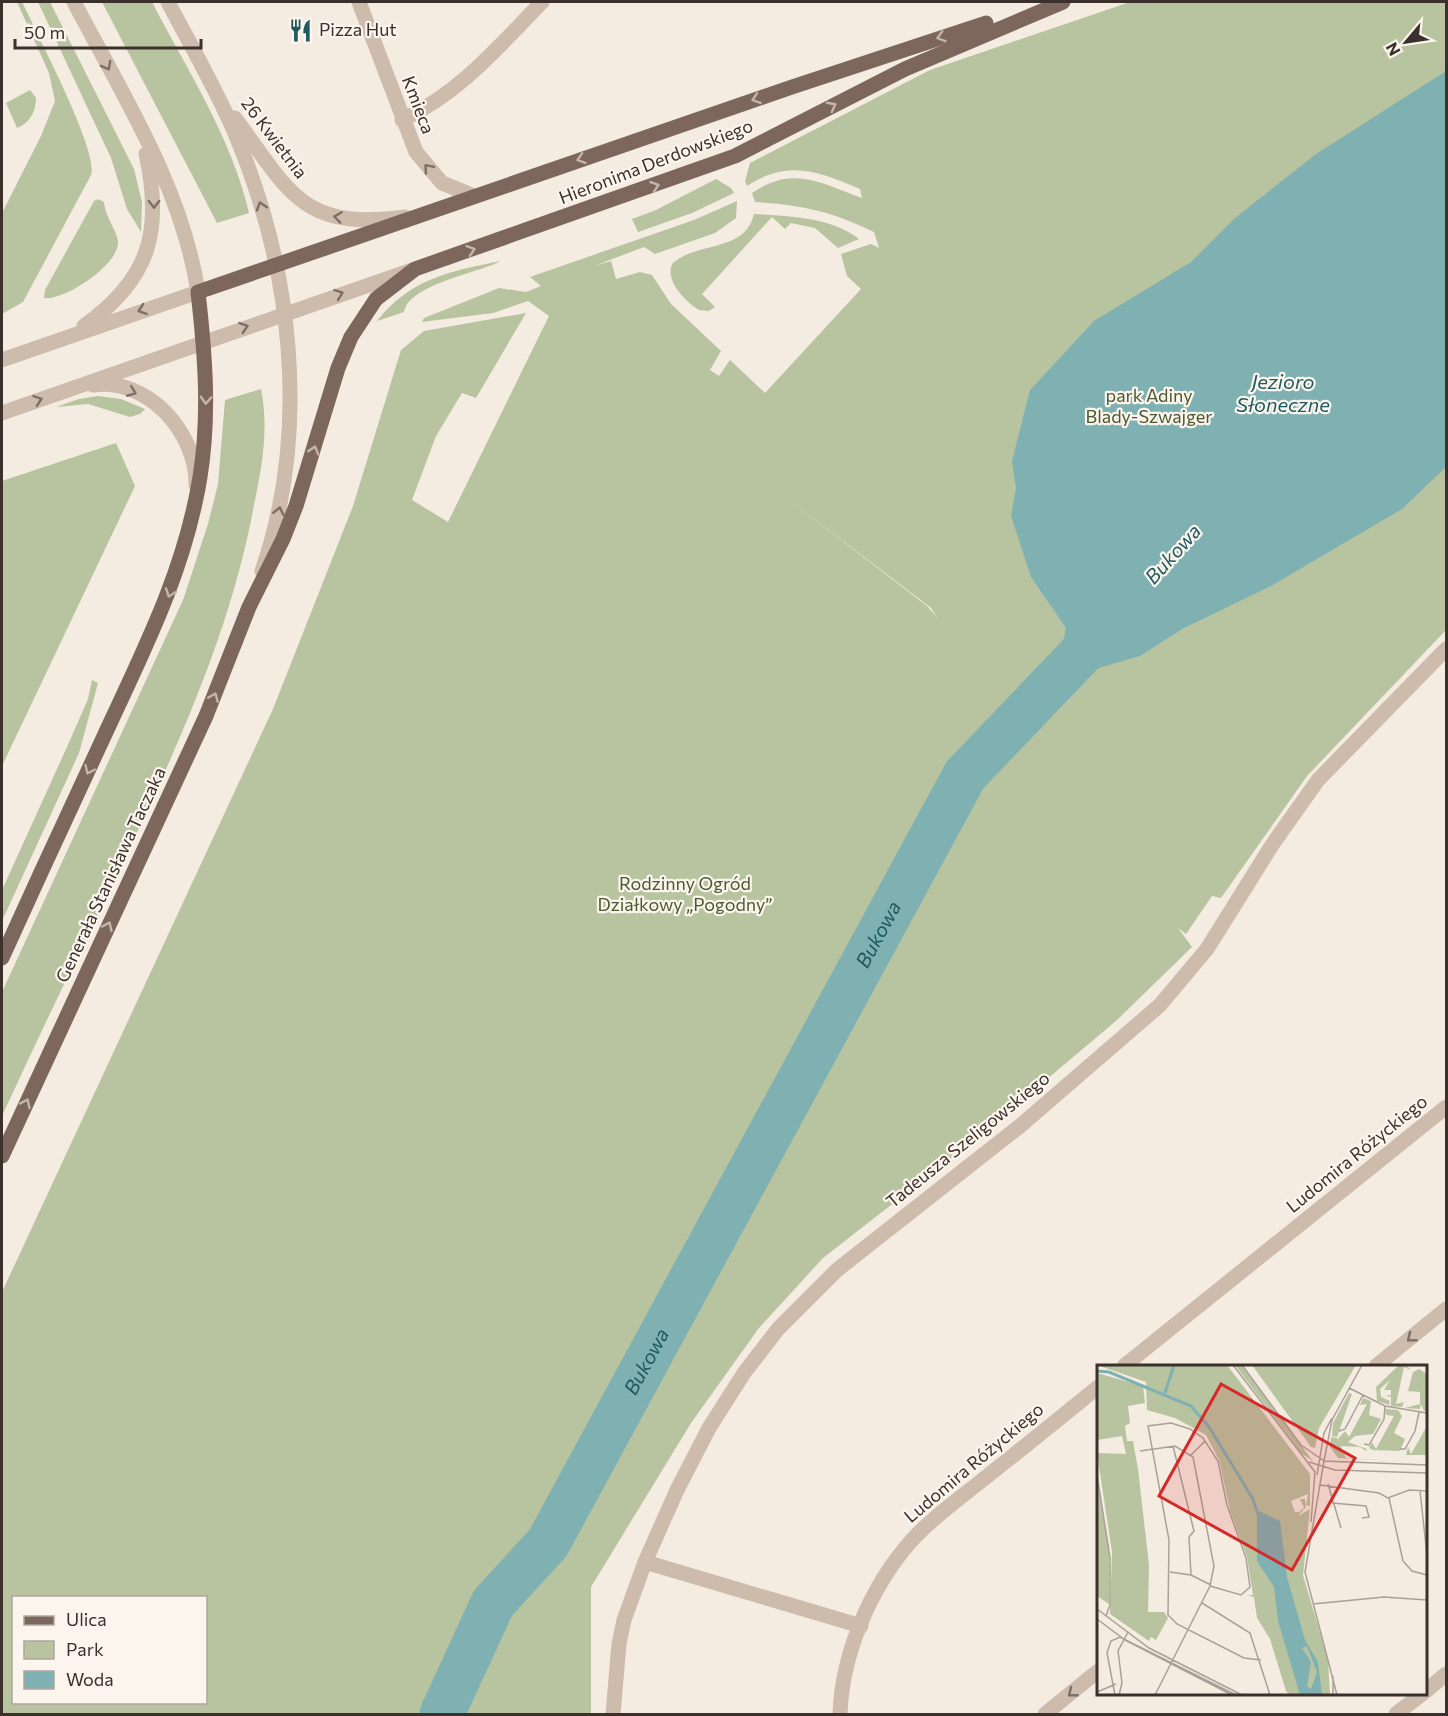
<svg xmlns="http://www.w3.org/2000/svg" width="1448" height="1716" font-family="Commissioner,sans-serif">
	<style>
		.green { fill: #b8c4a0; fill-rule: evenodd }
		.water { fill: #7fb0b2 }
		.lines { fill: none; stroke-linecap: round; stroke-linejoin: round }
		.river { stroke: #7fb0b2; stroke-width: 45 }
		.minor { stroke: #cdbbac; stroke-width: 15 }
		.major { stroke: #7d675c; stroke-width: 15 }
		.oneway { stroke: #c2b5ac }
		.oneway2 { stroke: #7d6f65 }
		.labels { text-anchor: middle; stroke-width: 4.5; stroke-linejoin: round; paint-order: stroke }
		.poi-label { font-size: 18px; fill: #3b302b; stroke: #fbf5ee; text-anchor: start }
		.street-label { font-size: 18px; fill: #3b302b; stroke: #fbf5ee }
		.park-label { font-size: 18px; fill: #4a5a2e; stroke: #fbf5ee }
		.water-label { font-size: 20px; font-style: italic; fill: #1f5a5e; stroke: #fbf5ee }
		.inset-river { fill: none; stroke: #7fb0b2; stroke-width: 3 }
		.inset-road { fill: none; stroke: #aaa098; stroke-width: 1.5 }
		.view { fill: #d62828; fill-opacity: 0.15; stroke: #d62828; stroke-width: 3 }
		.inset-edge { fill: none; stroke: #3b302b; stroke-width: 3 }
	</style>
	<rect width="100%" height="100%" fill="#f4ebe1"/>
	<g class="green">
		<path d="M17,2h5l8,16c12,27 69,135 61,157l-68,127 -21,12v-101l39,-77 14,-35 -6,-28z"/>
		<path d="M38,2h12l84,167 8,33 -1,30 -14,-23 -16,-51z"/>
		<path d="M102,2h50c35,68 80,136 97,211l-32,10z"/>
		<path d="M1130,2h316v628l-139,146 -86,122 -9,-2 -26,38 -8,-6 14,19 -75,73 -140,118 -154,120 -64,70 -68,95 -100,164v127h-589v-422l271,-583 80,-203 48,-156 23,-19 102,-18 -50,85 -14,-5 -26,43 -24,64 36,22 101,-206 -21,-15 -35,12 -71,9 2,-4 75,-30 27,4 15,-6 -11,-9 164,-57 43,-19 -1,17 -21,15 -60,21 -11,-7 -50,19 17,-5 5,18 24,-7 12,3 19,29 50,47 -11,19 9,6 11,-16 35,33 96,-104 -14,-13 -6,-22 30,-10 8,4 -5,-16c-43,-21 -72,-27 -119,-30l-3,-9c41,-28 68,-10 110,5l-2,-9c-42,-18 -72,-30 -113,-3l-2,-5 5,-18 180,-93zM784,496l147,112 6,9 -10,-11zM14,1598h192v104h-192z"/>
		<path d="M30,90l6,8c0,13 -6,25 -19,30l-11,-25z"/>
		<path d="M716,179l15,9 3,5 -42,20 -54,19 -6,-13 24,-9z"/>
		<path d="M98,199l6,3c1,15 14,30 14,40 1,23 -54,59 -74,56l1,-8 49,-89z"/>
		<path d="M754,214c34,2 78,3 105,25l-21,9 -23,-20 -24,-5 -6,6 -13,-12 -70,77 13,13 -6,4 -10,-1c-14,-9 -34,-29 -27,-46 24,-23 73,-11 82,-50z"/>
		<path d="M501,261c-22,12 -92,23 -97,51l-27,9c34,-43 74,-50 124,-60z"/>
		<path d="M261,389c8,39 1,78 -7,116 -23,126 -77,243 -131,357 -41,85 -82,169 -121,254v-124l181,-392 25,-76 10,-40 7,-84z"/>
		<path d="M98,396l23,3 24,10 -5,5 -10,3 -42,-13 -32,3 23,-8z"/>
		<path d="M116,443l19,43 -133,280v-285z"/>
		<path d="M92,680l6,3 -19,70 -77,168v-31l65,-143 21,-48z"/>
	</g>
	<path class="water" d="M1446,71v396l-44,42 -131,77 -89,43 -42,27 -48,14 -14,-2 -23,17 -7,-9 11,-13 7,-35 -35,-51 -20,-61 5,-28 -4,-27 18,-71 64,-69 97,-59 44,-44 81,-64z"/>
	<g class="lines">
		<path class="river" id="s1" d="M442,1714l51,-111 55,-60 417,-768 130,-136"/>
		<g class="minor">
			<path d="M168,2c22,42 47,85 66,129 58,136 77,298 28,440"/>
			<path d="M359,2l57,150 26,31 32,13"/>
			<path d="M235,118c55,74 66,113 170,99"/>
			<path d="M402,120c59,-28 95,-72 140,-118"/>
			<path d="M84,326c66,-47 79,-95 62,-172"/>
			<path d="M2,360l196,-68c-16,-105 -76,-198 -124,-290"/>
			<path d="M93,385c55,-8 104,48 103,100"/>
			<path d="M2,413l410,-143"/>
			<path d="M1124,1366l322,-259"/>
			<path d="M1376,1366l70,-57"/>
			<path d="M645,1562l216,64"/>
			<path d="M1426,1691l20,-17"/>
			<path d="M613,1714l6,-70 5,-24 21,-58 32,-72 32,-62 35,-55 34,-44 59,-59 183,-144 140,-121 47,-56 65,-104 46,-65 128,-131"/>
			<path d="M840,1714c2,-61 31,-128 72,-174 21,-23 48,-42 73,-62 38,-30 76,-61 113,-91"/>
			<path d="M1045,1714l53,-43"/>
			<path d="M1396,1714l26,-20"/>
		</g>
		<g class="major">
			<path d="M2,958c36,-80 73,-159 110,-239 37,-79 74,-155 88,-242 10,-62 5,-123 -2,-185l594,-205 194,-64"/>
			<path d="M2,1156l204,-440 43,-109 34,-68 13,-33 42,-138 13,-31 25,-38 39,-30 320,-113 170,-87 158,-67"/>
		</g>
	</g>
	<defs><path id="oneway-chevron" d="M-2-3.5L2.5 0L-2 3.5" fill="none" stroke-width="1.6" stroke-linecap="round" stroke-linejoin="round" transform="scale(1.5)"/></defs>
	<g class="oneway">
		<use href="#oneway-chevron" transform="translate(941 37) rotate(163)"/>
		<use href="#oneway-chevron" transform="translate(756 99) rotate(161)"/>
		<use href="#oneway-chevron" transform="translate(832 106) rotate(-28)"/>
		<use href="#oneway-chevron" transform="translate(581 159) rotate(161)"/>
		<use href="#oneway-chevron" transform="translate(655 186) rotate(-19)"/>
		<use href="#oneway-chevron" transform="translate(471 250) rotate(-19)"/>
		<use href="#oneway-chevron" transform="translate(206 400) rotate(92)"/>
		<use href="#oneway-chevron" transform="translate(314 450) rotate(-73)"/>
		<use href="#oneway-chevron" transform="translate(170 593) rotate(110)"/>
		<use href="#oneway-chevron" transform="translate(214 697) rotate(-67)"/>
		<use href="#oneway-chevron" transform="translate(89 770) rotate(115)"/>
		<use href="#oneway-chevron" transform="translate(108 926) rotate(-65)"/>
		<use href="#oneway-chevron" transform="translate(26 1103) rotate(-65)"/>
	</g>
	<g class="oneway2">
		<use href="#oneway-chevron" transform="translate(107 66) rotate(62)"/>
		<use href="#oneway-chevron" transform="translate(428 168) rotate(-130)"/>
		<use href="#oneway-chevron" transform="translate(154 204) rotate(90)"/>
		<use href="#oneway-chevron" transform="translate(261 206) rotate(-108)"/>
		<use href="#oneway-chevron" transform="translate(338 217) rotate(-172)"/>
		<use href="#oneway-chevron" transform="translate(339 294) rotate(-20)"/>
		<use href="#oneway-chevron" transform="translate(142 310) rotate(161)"/>
		<use href="#oneway-chevron" transform="translate(244 327) rotate(-19)"/>
		<use href="#oneway-chevron" transform="translate(132 392) rotate(22)"/>
		<use href="#oneway-chevron" transform="translate(38 400) rotate(-19)"/>
		<use href="#oneway-chevron" transform="translate(279 511) rotate(-78)"/>
		<use href="#oneway-chevron" transform="translate(1411 1338) rotate(141)"/>
		<use href="#oneway-chevron" transform="translate(1072 1693) rotate(141)"/>
	</g>
	<defs>
		<symbol id="restaurant-bare" viewBox="-9 -9 18 18"><path d="M-5-6h1v4h1v-4h1v4h1v-4h1v5L-1.5 .5V6h-2V.5L-5-1ZM5-6V6H3V1.5H1.5Q1.5-4 5-6Z" fill="#1f5a5e" stroke="#fbf5ee" stroke-width="2.5" paint-order="stroke"/></symbol>
	</defs>
	<g fill-rule="evenodd">
		<use href="#restaurant-bare" x="284" y="14" width="33" height="33"/>
	</g>
	<g class="labels">
		<g class="poi-label">
			<text x="319" y="36">Pizza Hut</text>
		</g>
		<g class="street-label">
			<text transform="translate(418 105) rotate(69)" y="6">Kmieca</text>
			<text transform="translate(274 138) rotate(53)" y="6">26 Kwietnia</text>
			<text transform="translate(656 162) rotate(-21)" y="6">Hieronima Derdowskiego</text>
			<text transform="translate(111 875) rotate(-65)" y="6">Generała Stanisława Taczaka</text>
			<text transform="translate(968 1140) rotate(-39)" y="6">Tadeusza Szeligowskiego</text>
			<text transform="translate(1357 1154) rotate(-39)" y="6">Ludomira Różyckiego</text>
			<text transform="translate(974 1463) rotate(-40)" y="6">Ludomira Różyckiego</text>
		</g>
		<g class="park-label">
			<text x="1149" y="402">park Adiny<tspan x="1149" dy="21">Blady-Szwajger</tspan></text>
			<text x="685" y="890">Rodzinny Ogród<tspan x="685" dy="21">Działkowy „Pogodny”</tspan></text>
		</g>
		<g class="water-label">
			<text x="1283" y="389">Jezioro<tspan x="1283" dy="23">Słoneczne</tspan></text>
			<text transform="translate(1173 554) rotate(-48)" y="7">Bukowa</text>
			<text dy="7" stroke="none"><textPath href="#s1" startOffset="896">Bukowa</textPath></text>
			<text dy="7" stroke="none"><textPath href="#s1" startOffset="410">Bukowa</textPath></text>
		</g>
	</g>
	<g transform="translate(1097 1365)">
		<rect width="330" height="330" fill="#f4ebe1"/>
		<path d="M0,0h130l83,109v32l-4,-1 2,-11 -17,7 4,11h4l5,-4 -4,-9h5l1,8 -8,9 12,-7 -7,66 25,85 2,35h-40l-4,-4 -16,-52 -13,-21 -3,-21 -7,-2h6l-6,-38 -17,-47 -11,-50 -13,-25 -31,-17 -28,-8 -1,-28zM138,0h6l72,96 -11,-7zM155,0h104l-37,63 -4,20 -4,-1zM302,0l9,2 3,3 -7,-3 -8,37 8,-2 -2,5 -11,-1v-9l-6,-1 6,-1v-5h-7l6,-10 -10,9 1,8 9,4 -1,4 -12,-4 -1,-14zM322,4l8,5v36l-3,1 -3,-7 -1,5 -15,-1 15,-4v-12l-12,-1 5,-19zM0,8l46,13 2,17 -17,3 2,17 -5,3 2,15h6l5,28 11,96 -1,47h16l4,6 -12,22 -5,-3 -2,4 7,5 -46,-32 2,-62 -15,-99 29,1 -4,-18 -25,4zM252,28l3,1 -15,43 -5,-1 1,-13zM266,33l8,3 -2,14 12,4 -8,15 -18,2 -7,6 19,7 -1,2 -6,-4 -20,-1 -2,-7 7,-8 4,6 18,-33 -7,1zM288,44l13,1 4,6 -8,17 11,6 -5,12 -27,-1 -4,-2 3,-6 4,7 18,-33 -8,-1zM330,61v29h-21l2,-8 3,7zM234,72l6,1 9,20 51,3 -59,-3 -8,-11zM0,113l12,68v58l-12,-8z" fill="#b8c4a0"/>
		<path d="M160,145l23,11 7,56 18,63 13,22 4,33h-22l-22,-74 -4,-34 -17,-26zM210,281l10,26 -6,17 -4,-3 4,-24 -9,-14z" fill="#7fb0b2" fill-rule="evenodd"/>
		<path class="inset-river" d="M0,6l12,1 82,34 18,21 44,72 5,16M68,28l9,-28"/>
		<path class="inset-road" d="M136,0l82,107 -4,50M145,0l59,80 23,16 -19,111 32,123M265,0l-30,55 -8,41 103,4M252,23l36,18 42,7M242,66l6,-2 18,-34M267,79l5,1 15,-26 1,-13M76,81l21,85 -5,6 2,38M303,84h5l10,-18 4,-19M43,86l35,-5 18,11 21,109 -4,20 -55,109M94,90l14,-14M212,97l26,8 92,3M0,110l13,83v47l-4,11M220,110l7,-42 8,-15M231,119l13,44M223,120l59,8 9,5 21,-8 18,1M323,126l7,64M292,133l14,63 9,10 15,4M235,138l34,3 3,11 -7,1M73,207l21,3 20,10M113,221l31,9 9,-8 -4,-29 -19,-53 -9,-44 -15,-23 -13,-9 -19,-6 -23,3 21,114 -1,75 9,9 67,34 17,2M105,238l48,30 20,62M216,239l71,-7 43,3M0,244l52,39 93,47M0,254l28,21 107,55M236,311v19M0,327l19,-8M18,330l-8,-42 4,-12 9,-4 116,58M22,330l3,-12 -4,-32 10,-19"/>
		<path class="view" d="M124,19l134,74 -63,112 -133,-74z"/>
		<rect width="330" height="330" class="inset-edge"/>
	</g>
	<rect width="1448" height="1716" fill="none" stroke="#3b302b" stroke-width="6"/>
	<rect x="12" y="1596" width="195" height="108" fill="#fbf5ee" stroke="#aea6a0" stroke-width="1.5"/>
	<rect x="24" y="1616" width="30" height="9" fill="#7d675c" stroke="#aea6a0" stroke-width="1.5"/>
	<text x="66" y="1626" font-size="18" fill="#3b302b">Ulica</text>
	<rect x="24" y="1641" width="30" height="18" fill="#b8c4a0" stroke="#aea6a0" stroke-width="1.5"/>
	<text x="66" y="1656" font-size="18" fill="#3b302b">Park</text>
	<rect x="24" y="1671" width="30" height="18" fill="#7fb0b2" stroke="#aea6a0" stroke-width="1.5"/>
	<text x="66" y="1686" font-size="18" fill="#3b302b">Woda</text>
	<g transform="translate(1406 42) rotate(241)" stroke="#fbf5ee" stroke-width="4.5" paint-order="stroke">
	<path d="M0-4.5L10 22L0 15L-10 22Z" fill="#3b302b"/>
	<text y="-9" font-size="16" font-weight="bold" text-anchor="middle" fill="#3b302b">N</text>
	</g>
	<path d="M15 39v9h186v-9" fill="none" stroke="#3b302b" stroke-width="3"/>
	<text x="24" y="39" font-size="18" fill="#3b302b" stroke="#fbf5ee" stroke-width="4.5" paint-order="stroke">50 m</text>
</svg>
